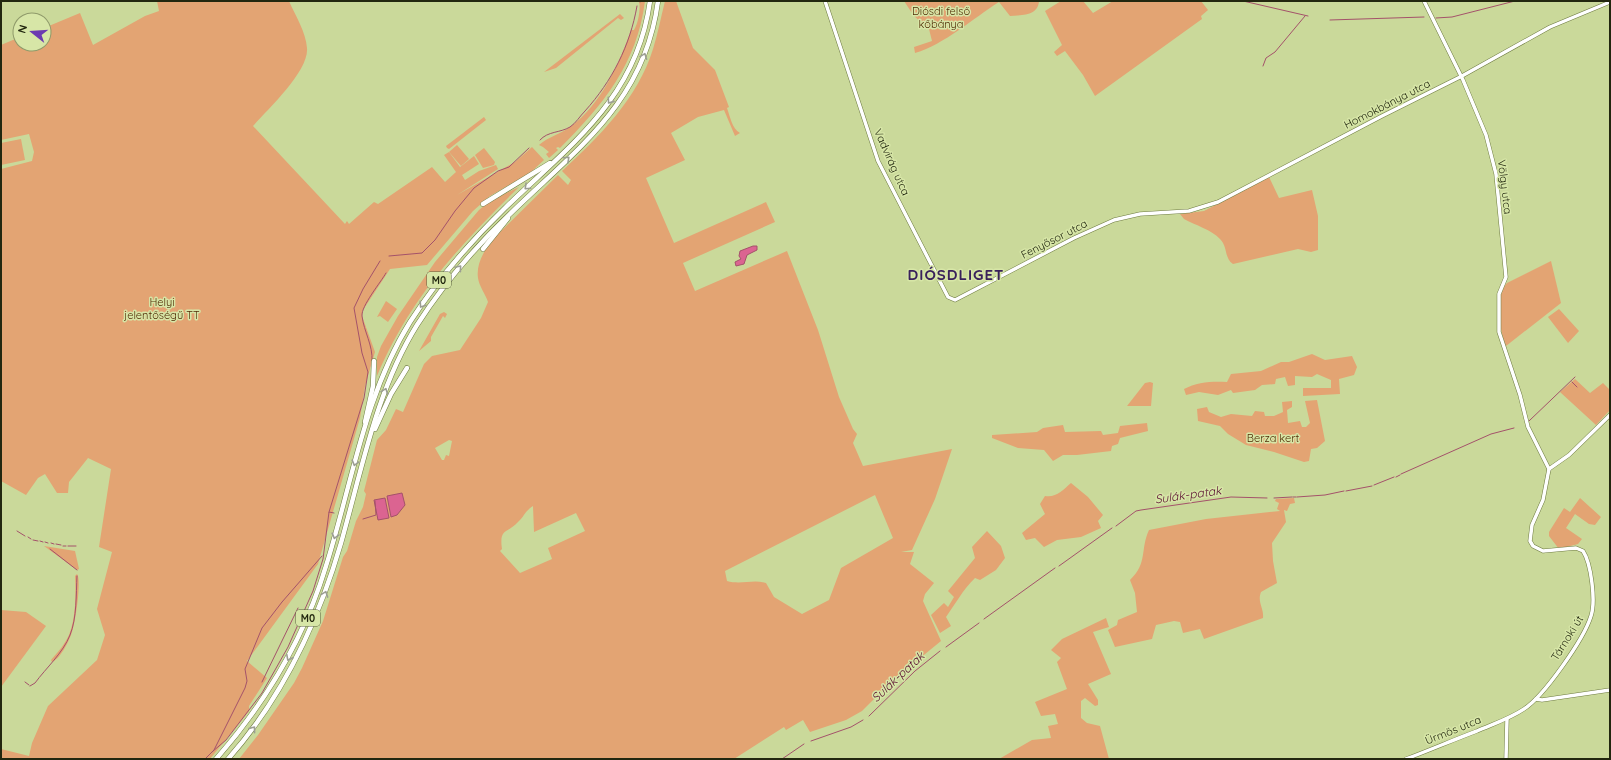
<svg xmlns="http://www.w3.org/2000/svg" width="1611" height="760" font-family="Quicksand,sans-serif">
	<style>
		.green { fill: #e3a473; fill-rule: evenodd }
		.water { fill: #db6491; stroke: #a4526a }
		.lines { fill: none; stroke-linecap: round; stroke-linejoin: round }
		.stream { stroke: #a4526a; stroke-width: 1 }
		.tertiary-casing { stroke: #6e7b40; stroke-width: 4.5 }
		.trunk-casing { stroke: #6e7b40; stroke-width: 5.5 }
		.tertiary { stroke: #fff; stroke-width: 3.5 }
		.trunk { stroke: #fff; stroke-width: 4.5 }
		.oneway { stroke: #9c9e93 }
		.labels { text-anchor: middle; stroke-width: 3; stroke-linejoin: round; paint-order: stroke }
		.shield { fill: #d7e6a7; stroke: #58603d; stroke-width: 1 }
		.shield-label { font-size: 10px; font-weight: bold; fill: #22270f }
		.park-label { font-size: 11px; fill: #522c06; stroke: #d7e6a7 }
		.street-label { font-size: 11px; fill: #22270f; stroke: #d7e6a7 }
		.water-label { font-size: 12px; font-style: italic; fill: #590d30; stroke: #d7e6a7 }
		.district-label { font-size: 15px; font-weight: bold; letter-spacing: 1px; fill: #39215b; stroke: #d7e6a7 }
	</style>
	<rect width="100%" height="100%" fill="#cad99a"/>
	<g class="green">
		<path d="M157,1h132c6,14 17,31 18,47 2,23 -39,61 -54,78l92,98 2,-3 2,3 25,-22 4,2 54,-37 13,15 11,-10 -12,-17 5,-3 11,15 14,-11 5,8 -17,11 3,5 14,-9 17,-6 2,4 -41,26 58,-33 17,-15 12,13 -14,13 -40,23 -17,15 -46,54 -37,4 -27,41 -1,6 13,36 -10,34 -5,32 -42,146 -71,97 20,17 -18,28v5l-39,48h-209v-10l28,7 3,-13 16,-37 49,-46 8,-25 -8,-26 15,-57 -13,-5 12,-78 -23,-11 -19,24 -1,11h-11l-12,-19 -7,4 -12,17 -25,-14v-312l31,-8 2,-9 -5,-18 -28,6v-95l19,-8v7h24v-16l36,-15 13,32 52,-29 14,-5z"/>
		<path d="M639,1h6c-8,63 -42,104 -85,147l-2,-1 -2,1 2,2 -9,8 -3,-4 3,-2 -6,-5 -4,-2c9,-8 21,-11 31,-18 31,-22 49,-63 61,-97h3c4,-6 7,-21 5,-29z"/>
		<path d="M665,1h11l17,47 22,22 14,37 -2,1c3,8 5,21 13,25l-5,3 -11,-26 -26,7 -27,16 14,27 -39,18 28,65 92,-41 9,20 -92,41 12,28 92,-40 31,79 21,67 14,32 4,5 -4,9 10,23 89,-17 -17,50 -23,51 -11,2h13l-4,12 24,19 -9,11 -2,7 18,40 -49,40 -30,30 -16,9 -36,12 -7,-12 -17,10 -2,-3 -50,32h-495l19,-24 36,-52 8,-15 21,-47 20,-64 4,-6 9,-30 7,-14 3,-13 -2,-3 13,-51 9,-10 10,-21 7,3 21,-48 8,-8 28,-6 21,-32 7,-16c-2,-7 -9,-16 -10,-24 -2,-14 6,-27 14,-38l66,-65 10,10 3,-5 -9,-9c37,-34 76,-73 91,-122 5,-16 8,-32 12,-48zM449,440l3,1 -3,15 -3,-1 -2,5h-2l-7,-12zM875,495l18,43 -52,30 -12,32 -27,14 -28,-17 -8,-14c-13,-4 -25,2 -39,-2l-2,-10zM533,506l1,26 42,-19 9,18 -37,17 4,11 -32,14 -20,-22 2,-2c-3,-21 5,-15 16,-27 7,-6 5,-9 15,-16z"/>
		<path d="M904,1h135c-1,15 -17,14 -29,15l-11,-14c-27,17 -54,42 -84,51l-1,-6 18,-6 -3,-12 -15,-13z"/>
		<path d="M1061,1h22l10,12 20,-12h88l7,9 -7,6 1,3 -107,77 -12,-21 -18,-24 -8,5 -3,-4 8,-7 -17,-34z"/>
		<path d="M620,14l4,4 -3,2 -3,-2 -62,50 -12,4z"/>
		<path d="M484,117l2,3 -37,29 -2,-1 -1,-2z"/>
		<path d="M21,139l4,21 -24,5v-22z"/>
		<path d="M457,145l12,14 -8,7 -12,-14z"/>
		<path d="M484,148l11,14 -1,3 -11,3 -8,-13z"/>
		<path d="M1269,177l10,21 33,-8 6,26v34l-7,2 -13,-3 -65,15c-9,-6 -5,-17 -13,-25 -8,-9 -25,-14 -36,-20l-4,-5 24,-3z"/>
		<path d="M519,187c-60,59 -109,111 -142,189v-19l4,-11 17,-30 37,-54 44,-52 11,-9z"/>
		<path d="M1551,261l10,42 -55,43c-7,-15 -11,-51 1,-63z"/>
		<path d="M386,301l11,8 -9,13 -8,-6 -3,1z"/>
		<path d="M1559,309l20,22 -11,12 -20,-26z"/>
		<path d="M444,312l3,2 -2,4 -2,-2 -12,21v4l-12,10 21,-37z"/>
		<path d="M1312,354l13,6 27,-4 5,11 -3,8 -15,4 1,15 -37,2v-8h28v-8l-14,-6 -5,3 -17,-1v9l-7,1 -3,-9 -9,2 -1,5 -13,1 -7,5 -22,3 -2,-3 -13,5 -19,-3 -13,3 -2,-6c13,-7 29,-8 43,-7l4,-8 30,-3 20,-9h8z"/>
		<path d="M1575,379l15,14 13,-10 7,7v20l-14,15 -36,-33z"/>
		<path d="M1150,382l3,1 -2,23h-24l18,-23z"/>
		<path d="M1317,400l8,41 -8,7 -6,1 -2,12 -5,1 -30,-10 -28,-7 -18,-11 -8,-8 -22,-5 -1,-12 10,-2 2,5 12,5 10,-3 21,2 3,-5 9,1 1,4h9l9,-4 -1,-10 10,-1v6l-5,3 1,13 12,-2 2,6h4l4,-4 -5,-22z"/>
		<path d="M1147,423l1,8 -28,7 -2,6 -6,2 -1,5 -34,4h-14l-10,6 -9,-11 -26,-2 -26,-10v-3l45,-3 6,-4 20,-3 2,7 36,-1 2,4 15,-2 2,-7z"/>
		<path d="M1071,483l17,14 15,18 -5,6 3,7 -20,9 -24,3 -13,7 -9,-9 -9,2 -4,-7 23,-19 -5,-10 5,-8c11,2 18,-6 26,-13z"/>
		<path d="M1294,498l1,5 -5,1 -3,7 -3,-1 2,12 -14,21 1,18 4,22 -16,9c-4,10 3,16 2,26l-59,21 -4,-10 -17,4 -3,-11 -6,-1 -18,4 -4,14 -37,8 -7,-17 9,-5 1,-5 19,-8 -2,-19 -5,-13c18,-17 10,-31 19,-50l57,-11 74,-8 -3,-2 2,-6 -4,-2 1,-2z"/>
		<path d="M1580,498l21,19 -6,8 -6,-1 -14,-10 -9,14 16,11 -4,5 -19,5 -10,-13v-4l15,-24 6,4z"/>
		<path d="M987,531l14,15 4,12 -9,12 -16,10 -5,-2c-13,13 -19,25 -29,39l5,9 -11,7 -9,-18 13,-12 4,4 6,-10 -6,-6 27,-33 -3,-11z"/>
		<path d="M44,546l31,5 4,18 -2,1z"/>
		<path d="M77,574c5,6 -2,52 -6,61 -3,8 -11,24 -19,27l-1,-2c7,-8 14,-16 18,-25 7,-17 7,-41 6,-59z"/>
		<path d="M1,610l25,2 20,14 -45,61z"/>
		<path d="M1106,618l3,9 -16,5 18,42 -23,10 10,16v5l-3,1 -10,-8 -4,3v17l6,5 13,3 9,33h-110l33,-19 19,-2 -3,-12 10,-2 -3,-10 -14,2 -6,-14 32,-13 -10,-27 4,-4 -10,-8 11,-11z"/>
	</g>
	<g class="water">
		<path d="M753,246h4v4l-10,5 -3,9 -8,2 -1,-4 6,-3 -2,-3 1,-5z"/>
		<path d="M402,493l3,12 -8,10 -6,2 -4,-21z"/>
		<path d="M385,498l4,20 -11,2 -4,-20z"/>
	</g>
	<g class="lines">
		<g class="stream">
			<path d="M1243,1l65,15"/>
			<path d="M640,2v-1"/>
			<path d="M1436,18l16,-1 63,-16"/>
			<path d="M1330,20l94,-3"/>
			<path d="M1263,66l3,-8 9,-6 30,-36"/>
			<path d="M540,140c8,-9 20,-7 30,-13 6,-4 10,-11 15,-16 27,-30 45,-65 52,-105"/>
			<path d="M389,256l33,-3 13,-13 20,-29 19,-23 24,-17 11,-4 20,-19"/>
			<path d="M372,361c1,-16 -8,-29 -10,-45 -1,-10 19,-34 24,-43"/>
			<path d="M1572,382l5,5"/>
			<path d="M1529,421l46,-44"/>
			<path d="M1401,474l90,-40 23,-6"/>
			<path d="M1396,477l4,-2"/>
			<path d="M1374,485l20,-8"/>
			<path d="M1346,491l26,-5"/>
			<path d="M1293,497h3"/>
			<path d="M1297,497l28,-2 19,-4"/>
			<path d="M1274,498l18,-1"/>
			<path d="M329,512l35,-114 4,-26 -6,-19 -8,-45 9,-19 17,-28"/>
			<path d="M363,519l13,-4 -1,-14"/>
			<path d="M1116,526l20,-15 5,-1 90,-13 36,1"/>
			<path d="M17,531l8,5"/>
			<path d="M28,537l3,2"/>
			<path d="M33,540l5,1"/>
			<path d="M40,541l3,1"/>
			<path d="M45,542l3,1"/>
			<path d="M51,543l3,1"/>
			<path d="M56,544l5,1"/>
			<path d="M63,546h3"/>
			<path d="M68,546h8"/>
			<path d="M50,549l27,21"/>
			<path d="M1059,566l53,-38"/>
			<path d="M984,619l71,-51"/>
			<path d="M946,647l33,-24"/>
			<path d="M25,682l4,3"/>
			<path d="M262,682l36,-74"/>
			<path d="M30,686l5,-3c11,-15 28,-30 35,-48 7,-17 6,-41 7,-59"/>
			<path d="M869,716l46,-45 25,-20"/>
			<path d="M811,741l40,-14 12,-7"/>
			<path d="M212,752l14,-12 36,-47 26,-46 25,-56 10,-32 6,-47 5,1"/>
			<path d="M205,759l9,-9 31,-62 2,-7 -2,-12 17,-41 20,-26 40,-46"/>
			<path d="M782,759l22,-15"/>
		</g>
		<defs>
			<g id="tertiary">
				<path d="M825,1l53,160 70,136 7,3 119,-62 40,-18 26,-6 49,-3 29,-9 164,-86 80,-40 88,-49 60,-25"/>
				<path d="M1549,469l20,-14 41,-40"/>
				<path d="M1536,699l6,1 68,-10"/>
				<path d="M1406,759c24,-9 47,-19 71,-28 16,-7 32,-12 47,-22 20,-13 60,-70 67,-93 5,-15 0,-53 -8,-65l-7,-3 -33,3 -10,-5 -3,-5 2,-16 11,-25 6,-31 -21,-42 -8,-32 -21,-63v-38l7,-17 -10,-103 -10,-39 -23,-55 -39,-79"/>
				<path d="M1506,759l1,-40"/>
			</g>
			<g id="trunk">
				<path d="M483,204l67,-41"/>
				<path d="M483,249l25,-31"/>
				<path d="M365,422l8,-36 1,-25"/>
				<path d="M375,429l16,-35 16,-26"/>
				<path d="M216,759c50,-57 88,-120 110,-193 26,-82 38,-170 84,-244 27,-42 59,-79 95,-114 65,-63 132,-110 145,-207"/>
				<path d="M228,759c55,-62 90,-137 113,-216 21,-74 35,-152 76,-218 27,-42 59,-79 95,-113 67,-65 133,-111 146,-211"/>
			</g>
		</defs>
		<use href="#tertiary" class="tertiary-casing"/>
		<use href="#trunk" class="trunk-casing"/>
		<use href="#tertiary" class="tertiary"/>
		<use href="#trunk" class="trunk"/>
	</g>
	<defs><path id="oneway-chevron" d="M-2-3.5L2.5 0L-2 3.5" fill="none" stroke-width="1.6" stroke-linecap="round" stroke-linejoin="round"/></defs>
	<g class="oneway">
		<use href="#oneway-chevron" transform="translate(644 56) rotate(-69)"/>
		<use href="#oneway-chevron" transform="translate(610 101) rotate(125)"/>
		<use href="#oneway-chevron" transform="translate(567 159) rotate(-43)"/>
		<use href="#oneway-chevron" transform="translate(527 187) rotate(137)"/>
		<use href="#oneway-chevron" transform="translate(459 268) rotate(-50)"/>
		<use href="#oneway-chevron" transform="translate(422 305) rotate(124)"/>
		<use href="#oneway-chevron" transform="translate(385 391) rotate(-69)"/>
		<use href="#oneway-chevron" transform="translate(355 463) rotate(105)"/>
		<use href="#oneway-chevron" transform="translate(335 536) rotate(105)"/>
		<use href="#oneway-chevron" transform="translate(325 594) rotate(-70)"/>
		<use href="#oneway-chevron" transform="translate(289 658) rotate(117)"/>
		<use href="#oneway-chevron" transform="translate(253 729) rotate(-53)"/>
	</g>
	<g class="labels">
		<g class="shield">
			<rect x="427" y="272" width="24" height="16" rx="3"/>
			<rect x="296" y="610" width="24" height="16" rx="3"/>
		</g>
		<g class="shield-label">
			<text x="439" y="284">M0</text>
			<text x="308" y="622">M0</text>
		</g>
		<g class="park-label">
			<text x="941" y="15">Diósdi felső<tspan x="941" dy="13">kőbánya</tspan></text>
			<text x="162" y="306">Helyi<tspan x="162" dy="13">jelentőségű TT</tspan></text>
			<text x="1273" y="442">Berza kert</text>
		</g>
		<g class="street-label">
			<text transform="translate(1387 104) rotate(-27)" y="4">Homokbánya utca</text>
			<text transform="translate(892 162) rotate(66)" y="4">Vadvirág utca</text>
			<text transform="translate(1505 187) rotate(83)" y="4">Völgy utca</text>
			<text transform="translate(1054 239) rotate(-27)" y="4">Fenyősor utca</text>
			<text transform="translate(1567 638) rotate(-58)" y="4">Tárnoki út</text>
			<text transform="translate(1453 730) rotate(-22)" y="4">Ürmös utca</text>
		</g>
		<g class="water-label">
			<text transform="translate(1188 495) rotate(-8)" y="4">Sulák-patak</text>
			<text transform="translate(898 677) rotate(-43)" y="4">Sulák-patak</text>
		</g>
		<g class="district-label">
			<text x="956" y="280">DIÓSDLIGET</text>
		</g>
	</g>
	<rect width="1611" height="760" fill="none" stroke="#22270f" stroke-width="4"/>
	<g transform="translate(32 32) rotate(287)"><circle r="19" fill="#d7e6a7" stroke="#8f9a6a"/>
	<path d="M0-3L7 15L0 10L-7 15Z" fill="#6c3ab1"/>
	<text y="-6" font-size="11" font-weight="bold" text-anchor="middle" fill="#22270f">N</text>
	</g>
</svg>
